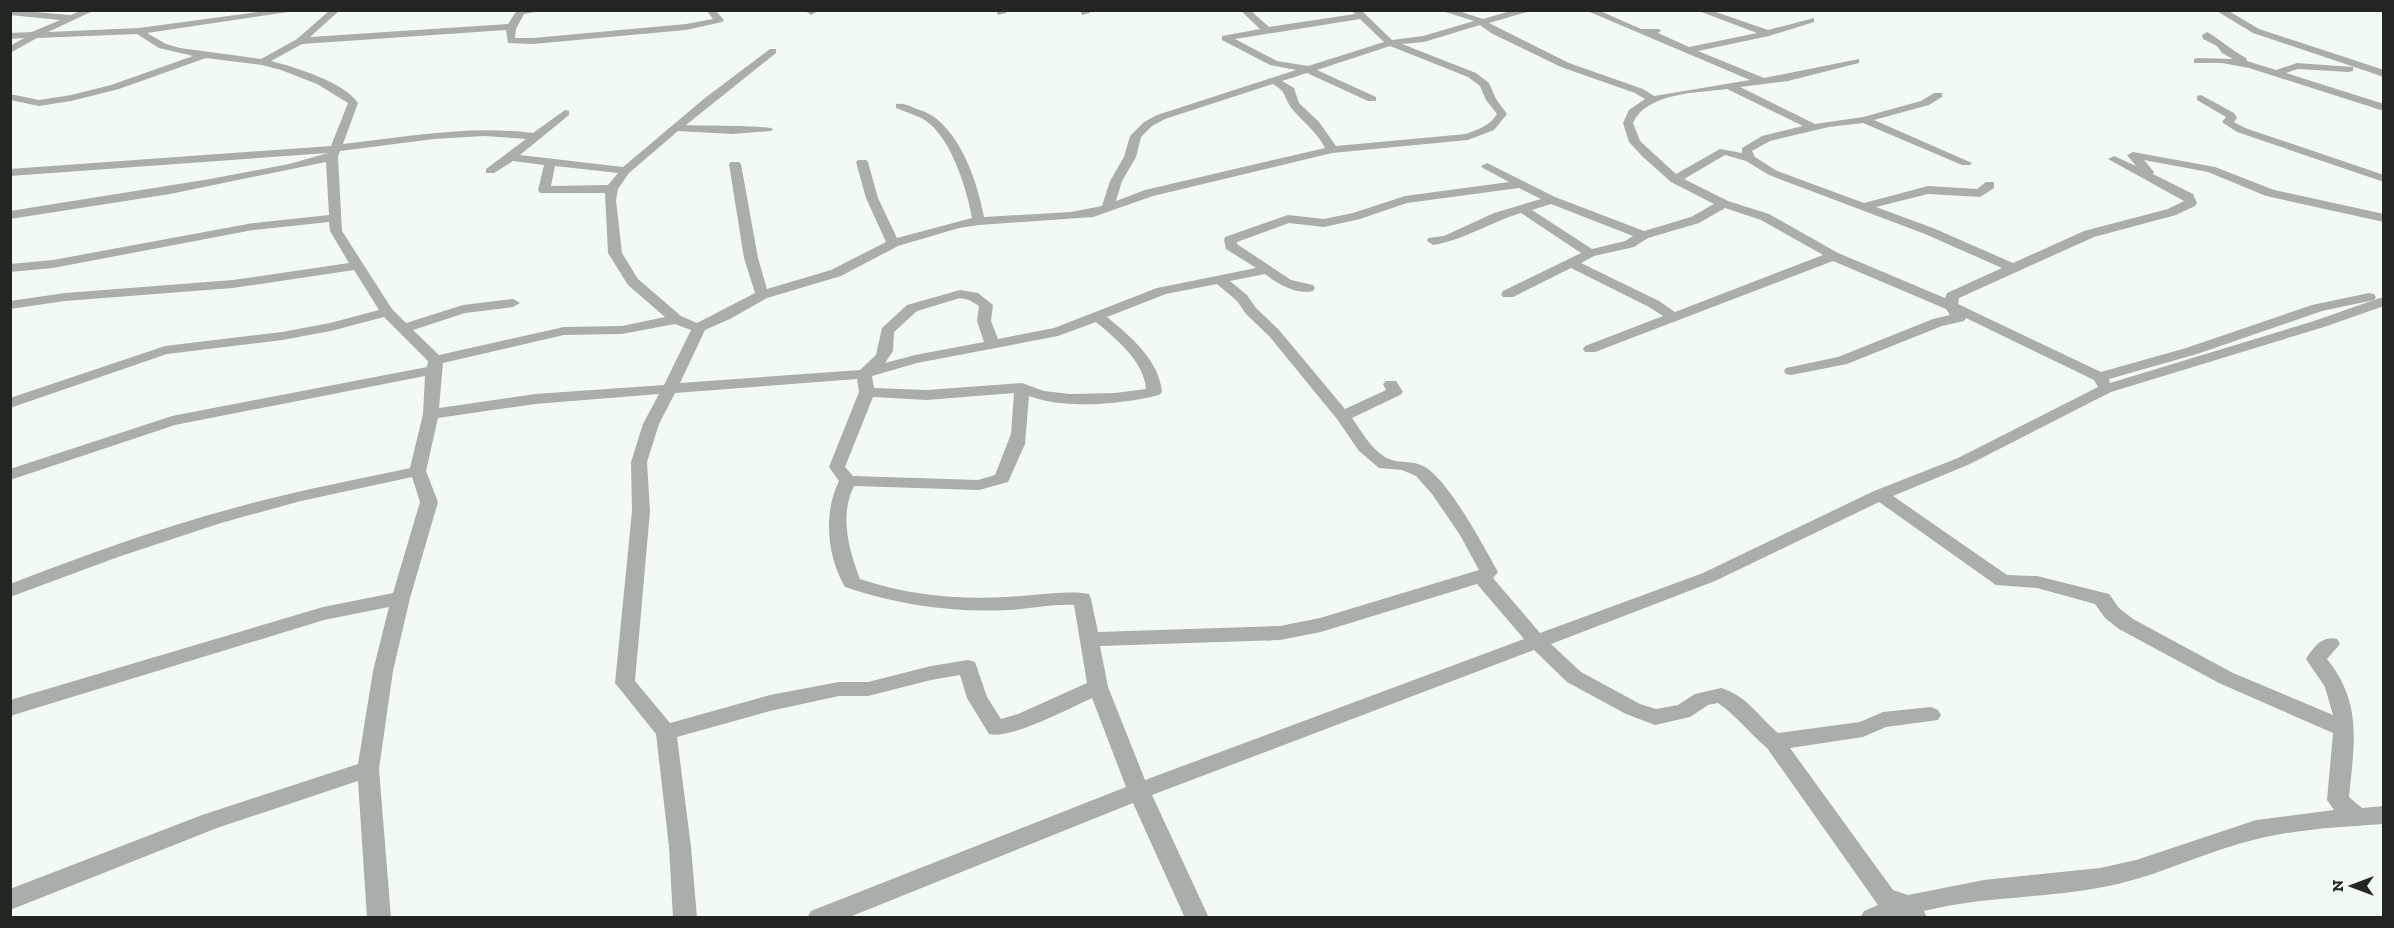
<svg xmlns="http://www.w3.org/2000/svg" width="2394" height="928" font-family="'Zilla Slab',serif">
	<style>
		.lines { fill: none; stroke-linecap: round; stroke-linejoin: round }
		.minor { fill: #aaaeaa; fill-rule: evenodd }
	</style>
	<rect width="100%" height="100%" fill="#f2fbf2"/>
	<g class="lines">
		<g class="minor">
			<path d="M10,10l61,5 11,-5h13l-47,22 91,-4 134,-18h29l-155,23 19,11 14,4 81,11 36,-20 33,-29h10l-30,27 198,-13 9,-14h28l-21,4 -8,15 -1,9h18l153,-14 27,-5 -7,-9h9l9,10 -2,2 -36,8 -153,14 -25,-1 -2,-13 -204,14 -31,17c24,6 73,21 87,42l-15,41c64,-7 125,-19 190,-11l32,-23 4,1v4l-49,40 103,12 82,-69 65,-49h6v4l-90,72c13,1 81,0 87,4l-2,2 -39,3 -54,-3 -49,42 -11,16 -2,11 6,53 16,26 43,37 16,7 58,-30 -11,-35 -15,-94 2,-2h8l2,2 17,94 9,31 64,-19 55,-28 -20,-44 -10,-36 2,-2h8l2,2 10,36 19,40 75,-20c-5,-28 -19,-74 -42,-94 -9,-8 -22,-11 -34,-16v-4c7,-1 12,1 18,4 9,3 18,6 25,13 25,22 39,64 45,96l87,-5 31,-6 8,-25 14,-24 6,-21 14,-14 13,-7 139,-45 -26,-5 -48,-25v-4l38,-7 -20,-19h10l19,17 86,-13 -4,-4h10l31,30 31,-4 51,-15 -35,-11h17l27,9 31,-9h20l-45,13 80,40 74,26 11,7 96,-16 -165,-70h13l43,19h18l2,2 -3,2 31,14 68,-14 -61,-23h14l58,20 46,-12v4l-45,14 -71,15 66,27 95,-19v4l-71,18 -48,6 75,37 48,-7 58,-16 13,-8h8v4l-13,8 -55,15 98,43 -2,2h-8l-99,-42 -34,4 -59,14 -18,10 3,6 22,14 87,32 64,-17 49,3 9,-7h8v6l-14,9 -52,-3 -52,13 57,21 80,35 71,-32 84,-22 16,-8 -76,-42 6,-3 22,10 -9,-11 6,-3 82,15 59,23 110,24v8l-118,-26 -58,-24 -64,-12 10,12 -1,2 40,20 4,9 -2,3 -19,9 -82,22 -135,61 -1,6 143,68 85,-24 126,-43 57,-12 5,1 2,3 -2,3 10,-3v9l-60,21 -213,65 -141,72 -77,32 114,79 30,1 72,18 10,14 14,11 100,54 100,42 -8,-28 -19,-28c7,-12 17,-24 31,-20l3,5 -13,15c36,45 27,85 22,138l13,11 22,-2v18c-43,3 -86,5 -127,15 -48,11 -92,34 -139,45 -64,15 -131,11 -194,27l3,7h-67l4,-7 14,-6 -111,-157c-18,-15 -30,-32 -49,-45l-10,2 -18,12 -35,8 -29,-11 -59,-32 -33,-32 -382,145 57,123h-24l-52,-115 -286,115h-40l4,-7 315,-124 -34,-89c-22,10 -82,42 -103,36l-22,-36 -7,-23 -29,5 -63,16h-29l-69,15 -93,26 14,110 6,71h-24l-4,-71 -13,-113 -41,-51 17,-172 -1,-49 12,-38 16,-30 -124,10 -97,14 -12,53 12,31 -28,96 -17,73 -14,98 12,149h-24l-9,-137 -141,47 -207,82v-21l192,-74 156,-51 15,-93 16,-64 -65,13 -314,96v-16l313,-93 70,-14 27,-91 -8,-25 -111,24 -80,22 -103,34 -108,40v-13c78,-30 155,-58 235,-79 55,-15 110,-25 165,-37l13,-54 2,-38 -250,49 -165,55v-11l162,-53 255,-49 1,-6 -44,-44 -53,14 -49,9 -115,14 -157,54v-10l155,-52 117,-14 48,-9 49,-13 -25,-40 -121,18 -168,13 -55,8v-8l55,-8 168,-13 116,-17 -19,-32 -1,-9 -76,8 -200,38 -43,4v-8l43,-4 200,-37 76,-8 -3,-53 -156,32 -160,25v-8l200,-32 79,-15 39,-11 -318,23v-7l321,-23 17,-43 -31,-19 -36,-14 -19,-5 -56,-7 -87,31 -48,12 -32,5 -29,-6v-6l29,6 32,-5 40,-10 82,-29 -34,-8 -22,-14 -100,4 -27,15v-7l14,-8 -14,1v-6l22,-1 28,-12 -50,-5zM1360,19l24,23 -76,24 -31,-5 -42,-22zM1480,25l11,8 70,34 74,26 10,6 -16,11 -6,13 6,19 14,15 28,25 43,22 -23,13 -47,14 -89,-34 -68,-34 -6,3 2,2 26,14 -104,14 -52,17 -29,6 -36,-4 -63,22 -1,3 2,9 30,19 -99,20 -103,40 -56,11 -7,-18 2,-16 -15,-12 -18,-3 -53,15 -25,23 -6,27 -16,15 -180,13 25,-53 25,-11 37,-21 74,-22 57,-30 61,-18 20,-3 114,-8 60,-21 179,-43 136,-13 26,-10 13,-16 -11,-15 -7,-16 -13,-10 -74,-29 22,-2zM1390,46l78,31 12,9 6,14 11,14c-7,12 -19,15 -31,20l-130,12 -17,-24 -20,-19 -5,-15 -12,-7 25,-8 61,28h8v-4l-59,-27zM1273,84c16,10 10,14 20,26 12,14 24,22 32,38l-180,42 -29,11 6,-20 14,-24 5,-20 11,-11 13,-7zM1727,89l76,37 -41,10 -20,12v5l-22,-4 -44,25 -36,-33 -7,-18c14,-31 65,-30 94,-34zM484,136l42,3 -40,30v4h8l19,-12 31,4 -6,25 2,3h65l3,60 20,32 37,32 -43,9 -58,1 -125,28 -26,-25 52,-17 48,-6 7,-4 -7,-4 -50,6 -57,18 -14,-14 -50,-78 -4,-74 2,-6 94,-12zM1725,155l21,6 23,14 156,59 77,34 -55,25 -2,5 -107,-45 -69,-39 -41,-13 -44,-22zM555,166l63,7 -10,12 -57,1zM1519,188l22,11 -47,14 -50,23 -16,2 -1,3 6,4c31,-5 58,-23 88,-32l60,40 -78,38 -2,3 2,3h10l58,-29 78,39 14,9 -78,30 -2,3 2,3h10l238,-91 113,48 4,6 -17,4 -95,38 -52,11 -2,3 2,3 5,1 56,-11 95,-38 22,-5 2,-3 128,62 4,7 -140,71 -84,33 -171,82 -163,60 -47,-55 5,-6c-15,-27 -46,-85 -70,-103 -13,-10 -28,-5 -39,-10 -17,-8 -27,-27 -37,-41l48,-23 3,-3 -7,-11h-10l-3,3 3,6 -41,19 -66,-79 -23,-22 -9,-13 -17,-14 35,-7c13,10 31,21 48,17l2,-3 -2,-3 -22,-5 -54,-36v-2l52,-19 35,4 36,-8 47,-16zM1551,204l82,32 -8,5 -33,8 -60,-39zM1725,208l36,12 62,35 -148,57 -16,-11 -78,-38 13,-7 40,-9 14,-9 51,-15zM1217,284l20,17 9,13 23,22 68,83 22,32 20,17 23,2 14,6 16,18 28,41 19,35 -159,48 -40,8 -182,6 -7,-33 -2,-5 -7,-1c-25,-2 -49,3 -75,4 -49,3 -100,-2 -147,-18 -11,-29 -21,-63 -6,-93l125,4 29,-8 17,-38 4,-48c37,14 94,8 130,-1l3,-3c-3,-32 -31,-55 -55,-75l59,-23zM960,298l9,2 10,6 -2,15 7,21 -69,13 -30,8 8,-12 1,-19 23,-21zM2374,300l-60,21 -204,62 -1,-4 88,-25 125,-43zM1096,322c20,17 48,39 50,67l-31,4 -45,1 -26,-3 -22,-8 -95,7 -53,-2 -2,-12 45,-13 141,-27zM675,324l16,6 -27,55 -129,9 -96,14 4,-45 121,-28 58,-1zM857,379l2,13 -30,75 10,14c-16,32 -12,76 6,106 53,18 109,26 164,23 22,-1 43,-6 65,-5l13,78 -69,31 -17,5 -14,-22 -12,-35 -7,-2 -37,6 -63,16h-29l-69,13 -100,28 -35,-42 15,-170 -3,-49 12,-38 16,-31zM1014,393l-3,41 -16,41 -17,5 -125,-4 -8,-9 28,-70 54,3zM1879,502l117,83 41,3 58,16 10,14 14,11 100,54 114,50 -6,67 7,10 -78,10 -120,40 -36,8 -116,12 -76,15 -15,-5 -103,-142 73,-11 23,-10 52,-7 3,-5 -3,-5 -7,-3 -48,5 -23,10 -82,11c-19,-16 -32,-38 -57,-45l-26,6 -17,11 -22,4 -16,-5 -59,-32 -30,-28 164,-63zM1477,584l47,55 -379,141 -37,-93 -8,-41 180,-6 41,-8z"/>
			<path d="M804,10h11l1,2 -5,3z"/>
			<path d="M996,10h10v3l-8,2z"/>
			<path d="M1080,10h9l1,3 -8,2z"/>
			<path d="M2215,10h12l32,19 125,41v7l-131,-44z"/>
			<path d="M2207,32c13,7 24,18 39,26l1,3 29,9 21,-7 56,4v4l-4,1 -51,-3 -12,4 98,31v7l-135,-43 -27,-5h-28v-4l4,-1 35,1 -11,-6 -5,-7 -14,-7 -1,-4z"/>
			<path d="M2201,95l33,18 3,5 -3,4 11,6 139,47v7l-147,-50 -15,-10 4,-5 -29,-17v-4z"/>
		</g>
	</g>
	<rect width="2394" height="928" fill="none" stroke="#222522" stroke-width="24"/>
	<g transform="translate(2352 886) rotate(270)" stroke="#f2fbf2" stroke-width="4.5" paint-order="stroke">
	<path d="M0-4.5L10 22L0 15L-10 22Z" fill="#222522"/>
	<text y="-9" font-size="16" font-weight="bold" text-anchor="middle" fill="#222522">N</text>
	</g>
</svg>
